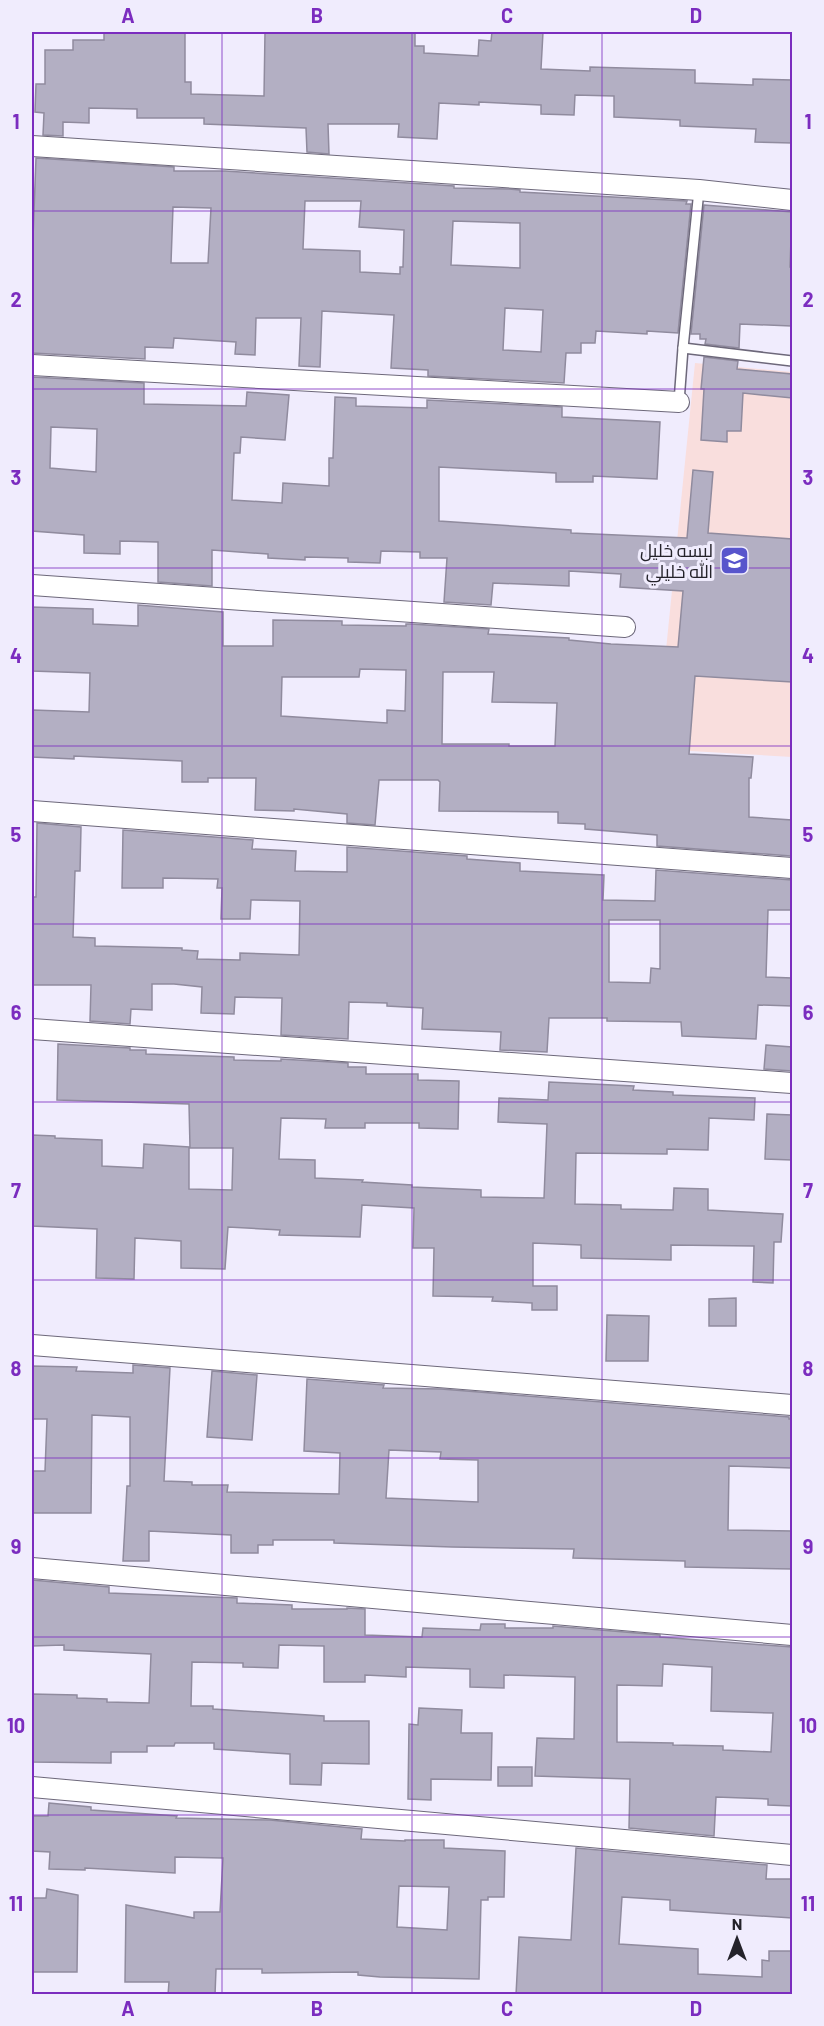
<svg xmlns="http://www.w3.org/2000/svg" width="824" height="2026" font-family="Barlow,Cairo,sans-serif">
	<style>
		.education { fill: #f9dedd }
		.building { fill: #b3afc3; stroke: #908b9e; stroke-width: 1.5; fill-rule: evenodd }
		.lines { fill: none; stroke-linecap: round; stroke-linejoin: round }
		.service-casing { stroke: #6d687a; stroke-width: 12 }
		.minor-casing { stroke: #6d687a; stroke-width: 22 }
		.service { stroke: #fff; stroke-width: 9 }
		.minor { stroke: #fff; stroke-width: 20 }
		.grid { fill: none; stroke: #7b2cbf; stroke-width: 1.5; stroke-opacity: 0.55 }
		.labels { text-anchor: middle; stroke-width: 6; stroke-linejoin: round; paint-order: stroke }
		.poi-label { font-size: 18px; fill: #24222a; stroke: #f0ecfd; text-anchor: end }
		.neatline { fill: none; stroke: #7b2cbf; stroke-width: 2 }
		.grid-label { font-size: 20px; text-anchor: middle; font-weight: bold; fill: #7b2cbf }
	</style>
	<rect width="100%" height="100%" fill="#f0ecfd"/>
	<path class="education" d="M695,363l97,9v385l-136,-8z"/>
	<g class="building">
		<path d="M104,32h81v50h6v12l73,2 1,-64h150v14h9v7l54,3 1,-16 12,1 1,-9h51l-2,37 49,2v-4l105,3v13l58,2v-6l39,1v63l-37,-1 1,-13 -76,-3v-6l-66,-3v-21l-39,-1 -1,20 -33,-1v-9l-62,-3v3l-40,-2 -2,36 -39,-2 1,-13h-71l1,30 -22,-2 -1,-24 -102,-4v-6h-67v-9l-48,-1v15l-26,-1v14l-20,-1 1,-22 -9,-1 1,-28h9v-34h28v-10h31z"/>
		<path d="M36,158l138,9v4h51l229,15v2l55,1 11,1v2l167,9 -1,3h5l-13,129 -31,-2v3l-51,-3 -1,12h-14v10h-15l-2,30 -136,-7v-6l-37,-2 3,-53 -72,-4 -2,56 -21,-1 2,-48h-45l-1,37 -20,-1 1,-12 -62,-4 -1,10 -28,-1v12l-113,-6v-88zM305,201h56l-2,26 45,3 -1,37h-3v7l-40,-2v-21l-57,-2zM173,207l38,1 -3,55h-37zM453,221l67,2v45l-69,-3zM505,308l38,2 -2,42 -38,-2z"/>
		<path d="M704,205l88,7 -2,55h2l-1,59 -51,-2 -1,24 -34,-4 1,-5h-6v-5h-9z"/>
		<path d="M704,357l34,4 -1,8 55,5v24l-49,-5 -2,38h-14v11l-26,-2 3,-51h-3z"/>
		<path d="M32,377l112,6v21l102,2 1,-14 42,3 -4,45 -44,-3 -1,16h-6l-2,47 50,3 1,-20 46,3v-28h4l2,-61 21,1v8l71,2v-8l135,7v10l98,5 -3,57 -64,-3v6h-37v-9l-117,-6v54l132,9v3l116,5 6,-68 20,2 -5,61 84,6v143l-97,-6 -6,78 64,3 -2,21h-2v39l43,3 -1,36 -134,-10v-11l-72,-6v-5l-27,-1v-11l-119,-1 1,-29 -2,-2h-59l-4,45 -28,-2v-9l-53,-5v2l-39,-1 1,-32h-48v4h-26v-21l-108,-5v3l-42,-2 1,-47 56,2 1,-39 -58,-2v-64l61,2v15l45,2v-21l85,7v34h50v-26l69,1v4l64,1v-2h5l78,5 -1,5 81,4v2l42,4 67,3 5,-56 -63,-4 1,-13 -52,-3v15l-76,-3 -2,22 -47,-3 3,-44h-27v-6l-39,-1 -1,12 -32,-1v-4l-43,-1v3l-37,-2v-4l-56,-4v36l-54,-4v-40l-38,-1v13l-36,-1v-18l-52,-4zM51,427l46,2 -1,43 -46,-4zM360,669l46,1 -1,41 -18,-1v13l-106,-7 1,-39h77zM443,672h51l-2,30 65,1 -2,43h-46v-2h-67z"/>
		<path d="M37,823l44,4 -1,44h-5l-2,66 22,1v8l87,2v2l16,1 -1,8 43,1v-7l59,2 1,-54 -49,-1 -1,19h-29l1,-31h-5l1,-9 -55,-1v10h-41l1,-58 130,10 -1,9 44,2 -1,20 52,1v-25l120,9v3l53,4v8l84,4 -1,25 52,1 1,-31 136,10v30h-24l-2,67 26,1v28l-34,-1 -2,34 -74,-3 -1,-14 -74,-1v-3h-58l-2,34 -47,-2 1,-18 -79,-3 1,-21 -36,-2v-3l-38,-1 -1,37 -67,-4 1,-37 -47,-1 -1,17 -33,-1 1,-26 -28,-3h-22v26l-21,-1 -1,15 -40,-3 1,-36h-59v-61l1,-27h3zM609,920h51v49l-9,-1 -1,15 -41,-1z"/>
		<path d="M58,1044l72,4v2h16v4l88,3v3l47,1v-2l67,4v4h18v7h52v6l41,1 -1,48 -39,-1v-5h-54v5h-40l1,-9 -45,-1 -2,41 36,1v18l48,2 -1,2 50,3v2l69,3v7l63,1 3,-74 -49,-2 1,-24 49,2 1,-18 85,4 -1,4 40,2v3l82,3 -1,22 -45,-2 -1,32 -41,-1v5l-91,-1 -1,51 46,1v4l52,1 1,-22 34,1v21l75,4 -2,28h-7l-1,41 -20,-1 1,-36 -83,-1v15l-90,-2v-13l-48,-2v43h24v24h-25v-7l-40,-2 1,-4 -60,-1 1,-48h-21l1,-40 -52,-3 -2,32 -81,-2 1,-5 -52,-3 -3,42 -44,-1v-27l-46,-3 -1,41 -38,-1 1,-49 -65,-3v-91l23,1v2l47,2v26l41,2 1,-24 45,3v42l43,1 1,-42h-43l-1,-44 -132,-4z"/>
		<path d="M766,1045l26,2v24l-28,-2z"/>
		<path d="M767,1114l25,1v45l-27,-1z"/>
		<path d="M736,1298v28h-27v-27z"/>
		<path d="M607,1315l42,1 -1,45h-42z"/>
		<path d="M133,1365l37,3 -6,113 28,1v3h36l-1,7 112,2 1,-41 -36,-2 3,-72 77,6 -1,3 58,1 348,28v2h3v49l-63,-2 -1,64 64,1v38l-107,-2v-6l-112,-3 1,-9 -122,-2 -118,-4v-3h-61v5h-15v8h-27v-18l-82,-4v30h-26l4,-75h3v-69l-38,-2 -1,98h-59v-42h13l2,-52h-15v-53l45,1 -1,4 57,2zM389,1450l52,2 -1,7 38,1v42l-92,-4z"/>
		<path d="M212,1371l45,4 -5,65 -45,-3z"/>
		<path d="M32,1580l77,7v6l128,5v5l55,2v4h55v-1l18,1v26l57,2 1,-9 57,2 1,-6h24v4h48v-2l107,9v2l132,10v159l-24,-1v-6l-52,-2 -2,39 -85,-8 1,-49 -95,-3 2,-38 37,1 1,-62 -71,-2v13l-34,-1v-18l-64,-2v10l-41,-2v7h-41v-36l-45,-1 -1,23 -35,-1v-4l-51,-1 -1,44h22v3l111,7v5h45v43l-47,-1 -1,22 -31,-1v-30l-76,-5v-6h-39l-1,3h-27v6h-36v11l-78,-1 -1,-68 45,1v3l30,1v3l42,1 2,-49 -87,-4v-5l-32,1zM663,1664l49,3 -1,44 62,2 -2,39 -48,-2v-4l-50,-1v-2l-56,-1v-57l45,1z"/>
		<path d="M419,1708l43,2 -1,23h31l-1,47 -60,-1v21l-23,-1 1,-75 9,1z"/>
		<rect x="498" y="1767" width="34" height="19"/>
		<path d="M49,1803l42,4v3l86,6 -1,2 94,2 92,9 -1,10 44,2v-1h39v8l61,3 -1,46h-16v3h-7l-2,79 -99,-2 -22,-2v-3l-96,1v-4h-46l-1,26h-47l1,-13h-44l1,-77 68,13v-6h26l3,-54 -48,-1v16l-90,-5v2l-36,-1 1,-17 -18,-1v-35h16zM399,1886l50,1 -2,43 -50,-3z"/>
		<path d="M576,1848l191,17 -1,14h26v39l-122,-8v-10l-48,-3 -3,47 79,5v25l64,3v-17l7,1v-10h23v44h-276l3,-58 52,3z"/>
		<path d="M47,1889l31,6 -1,77h-45v-74h14z"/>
	</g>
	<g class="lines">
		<defs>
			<g id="service">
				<path d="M683,348l109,13"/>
				<path d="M679,402l4,-54 16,-158"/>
			</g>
			<g id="minor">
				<path d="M32,146l667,44 93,10"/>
				<path d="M32,365l647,37"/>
				<path d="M32,585l593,42"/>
				<path d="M32,811l760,57"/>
				<path d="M32,1029l760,54"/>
				<path d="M32,1345l760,60"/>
				<path d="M32,1568l760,67"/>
				<path d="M32,1787l760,68"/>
			</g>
		</defs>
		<use href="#service" class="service-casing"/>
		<use href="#minor" class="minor-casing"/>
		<use href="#service" class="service"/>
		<use href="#minor" class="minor"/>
	</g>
	<path class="grid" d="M222,32v1962M412,32v1962M602,32v1962M32,211h760M32,389h760M32,568h760M32,746h760M32,924h760M32,1102h760M32,1280h760M32,1458h760M32,1637h760M32,1815h760"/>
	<defs>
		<symbol id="school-square" viewBox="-11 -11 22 22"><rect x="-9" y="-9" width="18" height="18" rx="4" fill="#5855cc" stroke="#f0ecfd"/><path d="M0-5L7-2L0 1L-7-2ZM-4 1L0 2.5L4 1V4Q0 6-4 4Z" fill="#fff"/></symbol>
	</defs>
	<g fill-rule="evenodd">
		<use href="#school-square" x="718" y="544" width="33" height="33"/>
	</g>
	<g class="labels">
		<g class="poi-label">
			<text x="713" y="557">ليسه خليل<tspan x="713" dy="21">الله خليلي</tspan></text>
		</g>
	</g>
	<rect width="824" height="2026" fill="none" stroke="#f0ecfd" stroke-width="66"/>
	<g transform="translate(737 1939)" stroke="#f0ecfd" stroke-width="4.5" paint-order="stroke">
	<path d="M0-4.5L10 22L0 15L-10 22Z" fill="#24222a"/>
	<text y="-9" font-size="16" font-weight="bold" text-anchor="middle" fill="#24222a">N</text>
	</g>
	<rect x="33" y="33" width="758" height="1960" class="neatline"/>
	<g class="grid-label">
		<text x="128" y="23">A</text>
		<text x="317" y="23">B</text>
		<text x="507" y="23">C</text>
		<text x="696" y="23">D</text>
		<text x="16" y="129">1</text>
		<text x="808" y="129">1</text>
		<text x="16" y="307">2</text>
		<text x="808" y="307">2</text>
		<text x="16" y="485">3</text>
		<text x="808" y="485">3</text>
		<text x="16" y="663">4</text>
		<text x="808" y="663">4</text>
		<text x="16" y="842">5</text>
		<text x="808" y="842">5</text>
		<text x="16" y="1020">6</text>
		<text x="808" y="1020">6</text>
		<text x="16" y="1198">7</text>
		<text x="808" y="1198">7</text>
		<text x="16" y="1376">8</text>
		<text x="808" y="1376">8</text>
		<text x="16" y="1554">9</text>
		<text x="808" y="1554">9</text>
		<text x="16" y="1733">10</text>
		<text x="808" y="1733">10</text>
		<text x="16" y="1911">11</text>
		<text x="808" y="1911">11</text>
		<text x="128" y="2016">A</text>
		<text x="317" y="2016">B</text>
		<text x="507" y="2016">C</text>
		<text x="696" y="2016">D</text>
	</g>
</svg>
